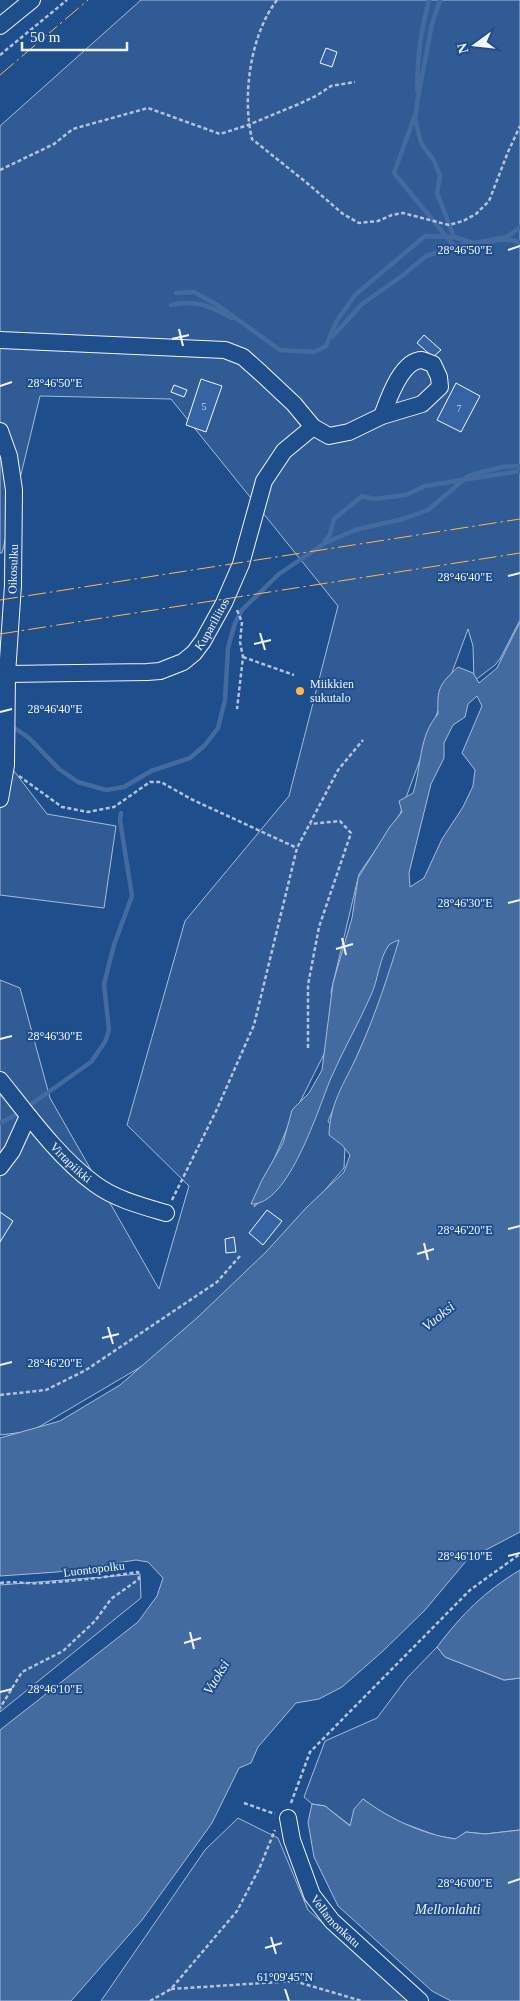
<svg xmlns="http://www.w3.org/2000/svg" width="520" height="2001" font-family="Georgia,serif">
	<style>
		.built { fill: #305b95; stroke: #a8bbd7 }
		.water { fill: #446ba0; stroke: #a8bbd7; fill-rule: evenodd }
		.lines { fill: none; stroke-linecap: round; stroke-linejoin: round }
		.stream { stroke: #446ba0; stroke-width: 4.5 }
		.building { fill: #3563a3; stroke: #f2f6ff }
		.minor-casing { stroke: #f2f6ff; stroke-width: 18 }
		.path { stroke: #b3c4dc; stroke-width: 2.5; stroke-dasharray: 4 2.5; stroke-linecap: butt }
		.minor { stroke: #1f4e8c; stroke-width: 16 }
		.power { stroke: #ffb74d; stroke-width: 1; stroke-dasharray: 18 4 2.5 4; stroke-linecap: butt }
		.ticks { fill: none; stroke: #f2f6ff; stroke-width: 2 }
		.poi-dot { fill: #ffb74d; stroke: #1f4e8c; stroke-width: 2 }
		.labels { text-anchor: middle; stroke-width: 4; stroke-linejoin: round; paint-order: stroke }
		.number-label { font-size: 10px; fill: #c3d1e8 }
		.street-label { font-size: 12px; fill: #f2f6ff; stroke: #1f4e8c }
		.poi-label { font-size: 12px; fill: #f2f6ff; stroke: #1f4e8c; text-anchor: start }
		.water-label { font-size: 14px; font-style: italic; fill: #f2f6ff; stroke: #1f4e8c }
		.ticks-label { font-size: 12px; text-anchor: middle; fill: #f2f6ff; stroke: #1f4e8c; stroke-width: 4; stroke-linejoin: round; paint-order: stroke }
	</style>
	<rect width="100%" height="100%" fill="#1f4e8c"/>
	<g class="built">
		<path d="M141,0h379v620l-20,39 -5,6 -21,16 -1,-35 -5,-17 -68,185 -41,60 -28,118 3,18 -3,30 -43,86 -34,81 17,-16 122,-265 11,-1 -12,53 -64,143 17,24 -1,23 -65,75 -77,76 -53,43 -117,69 -32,4v-455l20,8 30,110 109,191 30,-103 -62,-61 58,-204 104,-125 49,-190 -167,-207 -131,-3 -38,157h-2v-427z"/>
		<path d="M0,743l1,11 46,60 69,12 -12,82 -104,-13z"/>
		<path d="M140,1574l1,24 -141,114v-127z"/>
		<path d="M437,1647l8,10 59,23 16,-2v152l-35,4 -19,-2 -10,7 -18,-3 -38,-14 -22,-12 -15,-11 -12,27 -26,-20 -13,-2 -8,-7 21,-56 52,-23 30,-40z"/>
		<path d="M238,1818l40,20 30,72 103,91h-310l104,-151z"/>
	</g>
	<g class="water">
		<path d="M520,622v910l-53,28 -42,50 -42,41 -41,36 -23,12 -23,4 -38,44 -7,16 -12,5 -27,55 -70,97 -71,81h-71v-271l138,-108 19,-26 6,-18 -15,-16 -12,-2 -79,12 -57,4v-138l60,-17 60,-36 78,-68 68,-65 40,-44 38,-36 6,-17 -8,-10 -13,-10c1,-35 18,-55 31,-86 16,-36 28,-73 39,-109 -3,1 -8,3 -10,5 -10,13 -11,36 -18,50 -12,28 -28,55 -40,83 -12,28 -42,128 -80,126l11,-24 21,-37 9,-33 17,-17 13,-23 11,-87 19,-65 6,-40 31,-50 13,-16 -3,-11 14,-8c9,-27 5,-56 25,-79 -1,-26 1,-29 20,-47l15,6 6,10 18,-15zM477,696l5,10 -20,47 13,17 -2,16 -10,21 -21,32 -18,39 -14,9 -1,-14 22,-89 13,-26v-15l9,-18 12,-8 3,-13z"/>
		<path d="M520,1570v108l-16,2 -59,-23 -8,-10c26,-34 47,-55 83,-77z"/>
		<path d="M363,1799c27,20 59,35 92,40l11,-7 19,2 35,-4v171h-69l-19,-10 -94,-85 -24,-49 -6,-35 4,-18 13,2 25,20 4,-17z"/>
	</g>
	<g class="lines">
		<g class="stream">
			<path d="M440,0l-8,24 -14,73 -3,22 6,24 13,18 6,15 -3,17 17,44"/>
			<path d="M417,90c0,-31 4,-61 12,-90"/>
			<path d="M414,118l-20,55 60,73"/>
			<path d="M176,293l18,-1 25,14 61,44 34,2 12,-6 10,-24 19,-27 70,-59 29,1 20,6 33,-6 13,-10"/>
			<path d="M171,305c26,-6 38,1 61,13"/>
			<path d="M332,337l30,-33 40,-28 24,-20 42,-13 7,7c9,-2 12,-6 19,-9 8,-2 19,-1 26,1"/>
			<path d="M325,541l5,-7 4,-15 28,-23 12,3 32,-4 19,-9 95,-15"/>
			<path d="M13,727l16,11 30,31 19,13 28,8 18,-3 27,-16 39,-13 15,-13 13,-17 7,-28 3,-52 7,-25 7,-13 37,-36 46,-31 30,-13 48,-11 25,-9 40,-34 34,-9 18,-1"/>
			<path d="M33,1103l58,-41 14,-20 4,-12 -5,-46 10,-39 18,-49 -12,-76 1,-7"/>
			<path d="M0,1123l17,-9"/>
		</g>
	</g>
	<g class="building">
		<path d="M326,48l11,4 -5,15 -12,-4z"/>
		<path d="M424,335l17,15 -8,7 -16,-14z"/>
		<path d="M201,379l21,7 -16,46 -20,-7z"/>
		<path d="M456,383l24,13 -19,36 -24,-12z"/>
		<path d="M174,385l13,5 -3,7 -13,-5z"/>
		<path d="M267,1210l15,11 -19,24 -14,-12z"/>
		<path d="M0,1212l13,9 -13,21z"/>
		<path d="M234,1237l2,15 -10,1 -1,-14z"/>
	</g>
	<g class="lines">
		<defs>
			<g id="minor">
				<path d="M0,26l32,-26"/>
				<path d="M0,340l225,10 18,7 19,17 32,30 19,23"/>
				<path d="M0,431l9,25 5,34 -1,95 -6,89 -1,91 -6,34"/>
				<path id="s1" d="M7,674l140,-2 13,-1 23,-9 11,-9 9,-12 21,-38 17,-39 23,-83 20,-30 29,-24 16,9 20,-4 33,-16 40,-12 18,-17 -1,-10 -6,-13c-3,-1 -8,-3 -11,-4 -21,0 -34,40 -40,56"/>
				<path id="s2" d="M0,1080c28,35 59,78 95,104 20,15 47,22 71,29"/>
				<path d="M0,1167l12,-16 16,-35"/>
				<path id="s3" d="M288,1818l4,22 20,55 20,26 88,80"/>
			</g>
		</defs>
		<use href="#minor" class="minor-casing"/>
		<g class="path">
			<path d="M277,0c-27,35 -35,97 -25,139l55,44 36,31 16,9 19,-2 14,-6 11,-2 46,12 14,-4 13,-7 13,-13 19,-49 12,-26"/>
			<path d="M0,55l67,-55"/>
			<path d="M0,170l54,-26 19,-15 75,-21 72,26 28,-9 51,-21 17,-8 15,-10 24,-4"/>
			<path d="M237,610l5,12 -2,20 3,15 -6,52"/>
			<path d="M243,657l51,18"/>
			<path d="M19,776l43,31 26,5 26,-5 36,-25h11l30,17 106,49"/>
			<path d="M308,1048v-63l11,-58 32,-94 -11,-12 -30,3"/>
			<path d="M172,1200l45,-91 37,-84 43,-177 41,-78 25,-30"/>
			<path d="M0,1395l46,-5 40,-20 131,-88 23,-26"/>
			<path d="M0,1583c14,-2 28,1 42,0 33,-2 65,-6 96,-11l1,7 -28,20 -16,22 -32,30 -41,21 -22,36"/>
			<path d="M244,1803l31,11"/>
			<path d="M291,1803l19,-51 160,-162 50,-36"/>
			<path d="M171,1989l123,-8 68,20"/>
			<path d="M150,2001l21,-12 66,-78 22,-42 16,-39"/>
		</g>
		<use href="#minor" class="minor"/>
		<g class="power">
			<path d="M0,75l88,-75"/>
			<path d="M0,600l520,-81"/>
			<path d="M0,634l520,-81"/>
		</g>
	</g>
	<path class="ticks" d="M508,250l12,-4M179,329l4,17M172,339l17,-4M0,386l12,-4M508,576l12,-3M260,633l5,17M254,644l17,-4M0,712l12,-3M508,903l12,-3M342,938l4,17M336,949l17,-5M0,1039l12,-3M508,1229l12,-3M424,1243l4,17M417,1254l17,-5M108,1327l5,17M102,1338l17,-4M0,1365l12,-3M508,1556l12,-3M190,1632l4,17M184,1643l17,-5M0,1692l12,-3M508,1883l12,-4M271,1937l5,17M265,1948l17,-5M285,1989l4,12"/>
	<circle class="poi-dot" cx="300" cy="691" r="5"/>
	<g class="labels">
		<g class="number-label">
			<text x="204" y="410">5</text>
			<text x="459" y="412">7</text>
		</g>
		<g class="street-label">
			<text transform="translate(13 569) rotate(-88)" y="4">Oikosulku</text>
			<text dy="4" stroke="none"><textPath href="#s1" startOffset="226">Kupariliitos</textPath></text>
			<text dy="4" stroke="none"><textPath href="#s2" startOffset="109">Virtapiikki</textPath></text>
			<text transform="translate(94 1569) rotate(-7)" y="4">Luontopolku</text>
			<text dy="4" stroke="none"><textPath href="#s3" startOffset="116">Vellamonkatu</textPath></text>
		</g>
		<g class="poi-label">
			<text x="310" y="688">Miikkien<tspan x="310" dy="14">sukutalo</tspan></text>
		</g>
		<g class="water-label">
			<text transform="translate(438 1316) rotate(-39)" y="5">Vuoksi</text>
			<text transform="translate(216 1677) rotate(-59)" y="5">Vuoksi</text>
			<text x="448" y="1914">Mellonlahti</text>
		</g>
	</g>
	<g class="ticks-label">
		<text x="465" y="254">28°46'50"E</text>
		<text x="55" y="387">28°46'50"E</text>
		<text x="465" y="581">28°46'40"E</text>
		<text x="55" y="713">28°46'40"E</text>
		<text x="465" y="907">28°46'30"E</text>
		<text x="55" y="1040">28°46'30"E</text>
		<text x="465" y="1234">28°46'20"E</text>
		<text x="55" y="1367">28°46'20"E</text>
		<text x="465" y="1560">28°46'10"E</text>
		<text x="55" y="1693">28°46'10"E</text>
		<text x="465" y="1887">28°46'00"E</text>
		<text x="285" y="1981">61°09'45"N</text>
	</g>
	<g transform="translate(475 45) rotate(255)" stroke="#1f4e8c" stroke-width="4" paint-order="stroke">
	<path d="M0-4L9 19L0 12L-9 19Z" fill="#f2f6ff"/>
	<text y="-8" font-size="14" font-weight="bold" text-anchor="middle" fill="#f2f6ff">N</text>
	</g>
	<path d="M22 42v8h105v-8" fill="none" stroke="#f2f6ff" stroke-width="2.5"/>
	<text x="30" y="42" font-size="15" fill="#f2f6ff" stroke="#1f4e8c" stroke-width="4" paint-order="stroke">50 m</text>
</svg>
